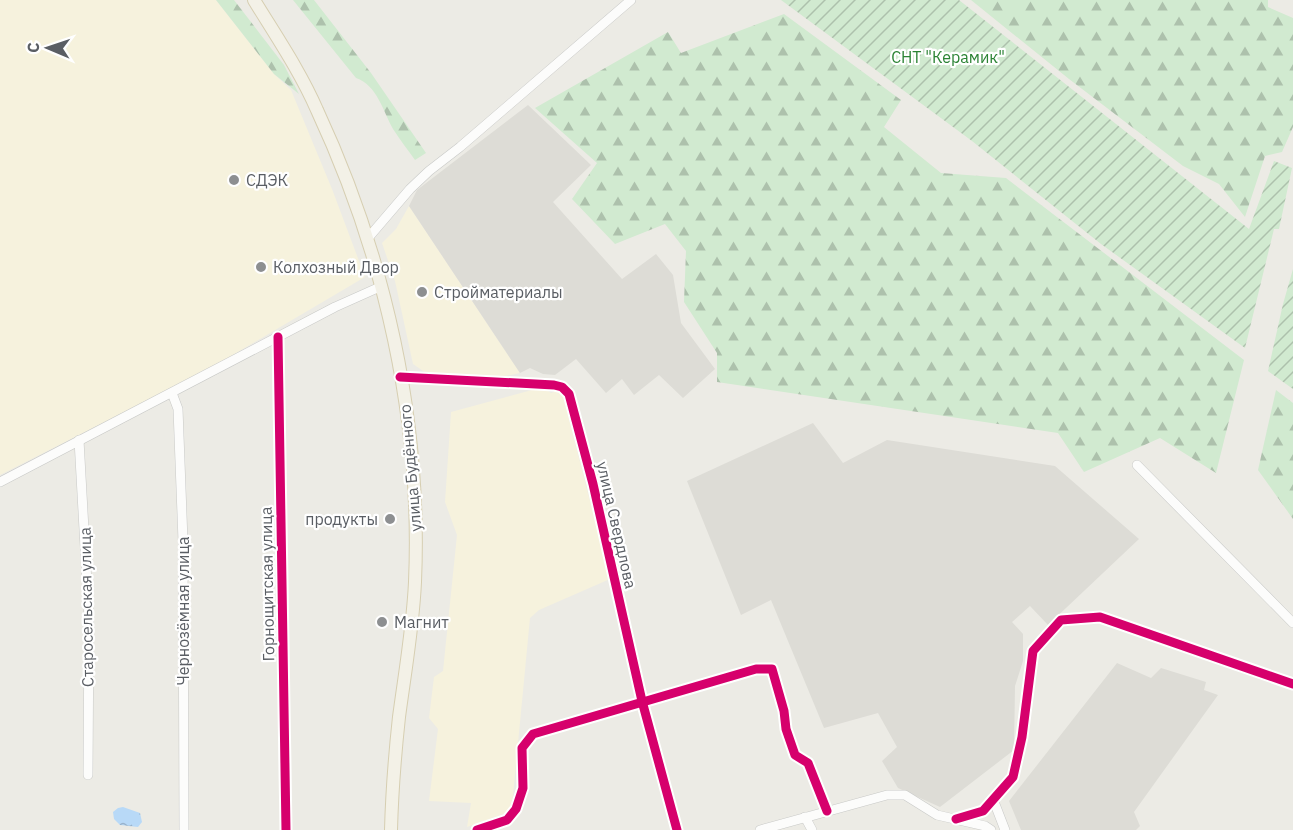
<svg xmlns="http://www.w3.org/2000/svg" width="1293" height="830" font-family="'IBM Plex Sans',sans-serif">
	<style>
		.commercial { fill: #f6f2dd }
		.industrial { fill: #dddcd6 }
		.forest { fill: url(#forest-firs) }
		.garden { fill: url(#garden-furrows) }
		.water { fill: url(#water-ripples) }
		.lines { fill: none; stroke-linecap: round; stroke-linejoin: round }
		.minor-casing { stroke: #c8c9c7; stroke-width: 10 }
		.major-casing { stroke: #d6ceb1; stroke-width: 14 }
		.minor { stroke: #fcfcfb; stroke-width: 9 }
		.major { stroke: #f3f1e7; stroke-width: 12 }
		.cycleway-casing { stroke: #fff; stroke-width: 13 }
		.cycleway { stroke: #d6006c; stroke-width: 9 }
		.poi-dot { fill: #8d8f91; stroke: #fff; stroke-width: 2 }
		.labels { text-anchor: middle; stroke-width: 4.5; stroke-linejoin: round; paint-order: stroke }
		.park-label { font-size: 16px; fill: #2b8334; stroke: #fff }
		.poi-label { font-size: 16px; fill: #5a5e64; stroke: #fff; text-anchor: start }
		.street-label { font-size: 16px; fill: #5a5e64; stroke: #fff }
	</style>
	<defs>
		<pattern id="forest-firs" width="22" height="20" patternUnits="userSpaceOnUse" patternTransform="scale(1.5)"><rect width="22" height="20" fill="#d1ead0"/><path d="M5 1l3.5 6h-7zM16 11l3.5 6h-7z" fill="#adc1ac"/></pattern>
		<pattern id="garden-furrows" width="10" height="10" patternUnits="userSpaceOnUse" patternTransform="scale(1.5)"><rect width="10" height="10" fill="#d1ead0"/><path d="M-1 1l2-2M0 10L10 0M9 11l2-2" fill="none" stroke="#adc1ac"/></pattern>
		<pattern id="water-ripples" width="26" height="14" patternUnits="userSpaceOnUse" patternTransform="scale(1.5)"><rect width="26" height="14" fill="#b8d9f7"/><path d="M2 4q2-2 4 0t4 0M15 11q2-2 4 0t4 0" fill="none" stroke="#99b3cc"/></pattern>
	</defs>
	<rect width="100%" height="100%" fill="#ecebe5"/>
	<g class="commercial">
		<path d="M0,0h216l58,74 17,16 41,99 33,88 -156,92 -209,106z"/>
		<path d="M409,206l111,167 -24,5 -70,-5 -13,-9 -18,-83 -13,-38 14,-14z"/>
		<path d="M543,387l8,6 10,-5 49,191 -71,31 -9,8 -18,188 -3,6 -42,15 4,-24 -42,-2 9,-72 -9,-11 5,-41 9,-6 14,-136 -12,-33 6,-90z"/>
	</g>
	<g class="industrial">
		<path d="M528,105l63,60 -38,37 69,77 34,-25 17,21 8,48 34,46 -32,29 -24,-23 -25,20 -12,-16 -16,14 -30,-34 -21,16 -12,-1 -13,-6 -10,5 -111,-167 8,-16z"/>
		<path d="M813,423l30,40 44,-23 168,26 84,73 -91,86 -18,-19 -18,16 11,12v27l-8,25 -1,64 -74,57 -42,-19 -16,-27 15,-14 -19,-34 -54,15 -53,-128 -30,15 -54,-134z"/>
		<path d="M1117,663l34,15 10,-10 45,14 -2,8 14,5 -84,117 6,14 -4,4h-115l-12,-29z"/>
	</g>
	<g class="forest">
		<path d="M216,0h18l50,65 15,29 -25,-20z"/>
		<path d="M293,0h21l57,73 55,80 -11,7c-7,-10 -15,-20 -22,-31 -10,-18 -16,-44 -37,-51z"/>
		<path d="M971,0h297v7l25,11v109l-11,25 -17,4 -20,61 -26,-33 -36,-18 -114,-87z"/>
		<path d="M784,14l117,86 -17,27 57,46 65,5 238,182 -28,113 -56,-35 -76,34 -26,-39 -341,-51v-29l-33,-51 2,-51 -21,-27 -50,20 -43,-45 25,-36 -62,-55 133,-76 13,21z"/>
		<path d="M1276,390l17,13v116l-35,-49z"/>
	</g>
	<g class="garden">
		<path d="M781,0h178l290,229 25,-68 18,7 -13,61h-5l-29,119 -144,-104 -129,-103z"/>
		<path d="M1293,269v120l-25,-18 15,-67z"/>
	</g>
	<path class="water" d="M123,807l17,6 2,9 -4,5 -18,-2 -6,-6 -1,-7 5,-4z"/>
	<g class="lines">
		<defs>
			<g id="minor">
				<path d="M368,238l42,-49 19,-18 31,-24 171,-147"/>
				<path d="M278,337l8,493"/>
				<path d="M400,377l154,8 8,2 7,7 24,90 49,217 35,129"/>
				<path d="M172,393l6,16 5,132 1,289"/>
				<path d="M79,440l10,179 -1,156"/>
				<path d="M1137,465l156,158"/>
				<path d="M0,482l335,-175 47,-21"/>
				<path d="M993,799l12,31"/>
				<path d="M805,817l7,13"/>
				<path d="M956,819l27,-8 30,-34 9,-40 11,-86 28,-31 39,-3 193,67"/>
				<path d="M477,830l30,-10 9,-11 7,-21 -1,-40 11,-14 223,-65h16l12,42 2,18 9,26 13,8 19,48"/>
				<path d="M760,830l127,-35h18l32,20 48,11 6,4"/>
			</g>
			<path id="major" d="M254,0c22,36 46,71 63,110 68,146 105,310 98,472 -2,45 -10,90 -16,135 -4,37 -7,75 -8,113"/>
		</defs>
		<use href="#minor" class="minor-casing"/>
		<use href="#major" class="major-casing"/>
		<use href="#minor" class="minor"/>
		<use href="#major" class="major"/>
		<defs>
			<g id="cycleway">
				<path d="M278,337l8,493"/>
				<path d="M400,377l154,8 8,2 7,7 24,90 49,217 35,129"/>
				<path d="M956,819l27,-8 30,-34 9,-40 11,-86 28,-31 39,-3 193,67"/>
				<path d="M477,830l30,-10 9,-11 7,-21 -1,-40 11,-14 223,-65h16l12,42 2,18 9,26 13,8 19,48"/>
			</g>
		</defs>
		<use href="#cycleway" class="cycleway-casing"/>
		<use href="#cycleway" class="cycleway"/>
	</g>
	<g class="poi-dot">
		<circle cx="234" cy="180" r="6"/>
		<circle cx="261" cy="267" r="6"/>
		<circle cx="422" cy="292" r="6"/>
		<circle cx="390" cy="519" r="6"/>
		<circle cx="382" cy="622" r="6"/>
	</g>
	<g class="labels">
		<g class="park-label">
			<text x="948" y="63">СНТ "Керамик"</text>
		</g>
		<g class="poi-label">
			<text x="246" y="186">СДЭК</text>
			<text x="273" y="273">Колхозный Двор</text>
			<text x="434" y="298">Стройматериалы</text>
			<text x="378" y="525" text-anchor="end">продукты</text>
			<text x="394" y="628">Магнит</text>
		</g>
		<g class="street-label">
			<text transform="translate(410 468) rotate(-95)" y="6">улица Будённого</text>
			<text transform="translate(617 525) rotate(77)" y="6">улица Свердлова</text>
			<text transform="translate(267 584) rotate(-91)" y="6">Горнощитская улица</text>
			<text transform="translate(86 607) rotate(-91)" y="6">Старосельская улица</text>
			<text transform="translate(183 611) rotate(-90)" y="6">Чернозёмная улица</text>
		</g>
	</g>
	<g transform="translate(48 48) rotate(272)" stroke="#ffffff" stroke-width="4.5" paint-order="stroke">
	<path d="M0-4.5L10 22L0 15L-10 22Z" fill="#5a5e64"/>
	<text y="-9" font-size="16" font-weight="bold" text-anchor="middle" fill="#5a5e64">С</text>
	</g>
</svg>
